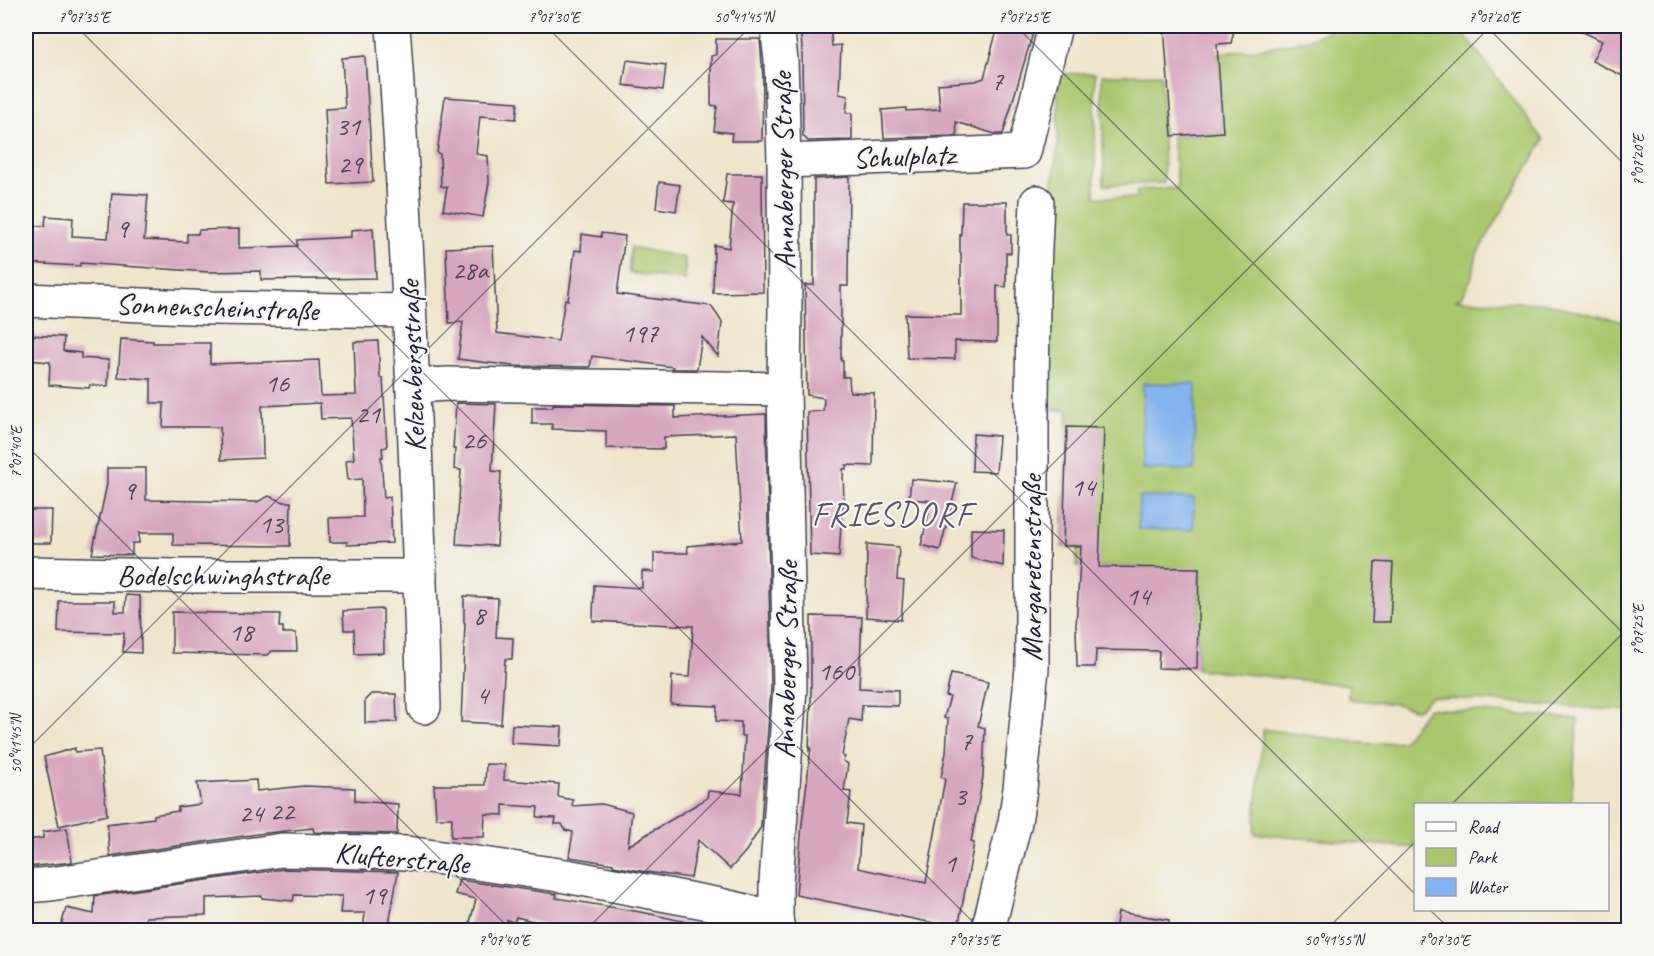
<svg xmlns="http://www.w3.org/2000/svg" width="1654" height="956" font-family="Caveat,sans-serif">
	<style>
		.green { fill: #aac76e; stroke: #667454; stroke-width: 1.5 }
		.water { fill: #83b4ef; stroke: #526b95; stroke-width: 1.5 }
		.building { fill: #d7a7bf }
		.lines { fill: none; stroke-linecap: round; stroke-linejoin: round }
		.minor-casing { stroke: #413f51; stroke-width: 36 }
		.minor { stroke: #fff; stroke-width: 33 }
		.ticks { fill: none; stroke: #22223b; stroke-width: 1.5; stroke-opacity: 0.45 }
		.labels { text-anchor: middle; stroke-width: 4.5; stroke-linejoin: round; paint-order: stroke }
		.number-label { font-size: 27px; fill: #4f435c }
		.street-label { font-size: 30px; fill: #22223b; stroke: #f6f6f2 }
		.quarter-label { font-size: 33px; letter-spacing: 1.5px; fill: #615169; stroke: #f6f6f2 }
		.neatline { fill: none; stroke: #22223b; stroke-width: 2 }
		.ticks-label { font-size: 15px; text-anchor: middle; fill: #22223b }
	</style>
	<rect width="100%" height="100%" fill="#f6f6f2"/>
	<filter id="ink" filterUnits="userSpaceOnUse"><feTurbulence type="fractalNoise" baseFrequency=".0167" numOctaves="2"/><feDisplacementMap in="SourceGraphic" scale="12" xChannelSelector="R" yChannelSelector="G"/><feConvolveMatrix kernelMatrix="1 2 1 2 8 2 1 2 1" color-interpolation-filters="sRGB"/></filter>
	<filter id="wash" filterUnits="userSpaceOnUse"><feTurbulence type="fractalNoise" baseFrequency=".008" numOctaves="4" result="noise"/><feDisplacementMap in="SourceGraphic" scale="24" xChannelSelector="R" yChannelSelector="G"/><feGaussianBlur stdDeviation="1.35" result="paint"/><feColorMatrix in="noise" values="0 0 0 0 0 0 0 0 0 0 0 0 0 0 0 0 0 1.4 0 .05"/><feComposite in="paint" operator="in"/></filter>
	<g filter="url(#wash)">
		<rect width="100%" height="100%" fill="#efe5cc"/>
		<g class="green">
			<path d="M1340,26h118l86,114 -67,114 -6,25 -6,11 -4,7 -5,3 89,3 83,20v388l-197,-14 -14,13 -21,-6 -48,-5 1,-14 -152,-16 2,-100 -123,-3 2,-18 -16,-1 6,-137 -26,-1 5,-158 9,-25 -3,-44 5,-39v-69l37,-1v124l42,1v-8l41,-2 -6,-52 51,-4 -6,-79 29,-2 61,-11z"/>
			<path d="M1161,74l3,109 -60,2 -2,-110z"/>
			<path d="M631,247l54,11v22l-55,-7z"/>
			<path d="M1428,708l150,11 -7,85h-155l-1,44 -161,-14 9,-105 106,15 34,-3z"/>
		</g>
		<g class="water">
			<path d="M1143,383l53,1 -2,86 -52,-1z"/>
			<path d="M1139,497l55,1 -1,32 -55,-1z"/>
		</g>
		<g id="blocks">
			<g class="building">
				<path d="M800,26h30l2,20 9,-1 -2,49 9,2 -2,17h6v27l-44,1 -5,-5 -1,-88z"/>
				<path d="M998,26h37l-32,108h-8l-39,-12 1,14 -73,2 -2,-28 24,-2v3l34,-2 -2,-25 38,-3 8,-3z"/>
				<path d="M1164,26h71l-4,17 -14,1 6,88 -51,4z"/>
				<path d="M1571,26h58v53l-37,-18 10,-20z"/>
				<path d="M716,39h44l3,38 -1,64h-31l1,-8 -18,-2 3,-25 -6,-1v-49l5,-1z"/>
				<path d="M365,56l8,126 -44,2 -4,-75 20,-1 -3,-50z"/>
				<path d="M627,60l39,5 -3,25 -40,-5z"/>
				<path d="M445,97l73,5 -2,17 -36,-3 -4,38 12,2 1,26 -6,35 -40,-7 4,-23 -6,-1 -1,-32 -3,-1z"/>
				<path d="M727,174h35l1,118 -50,1 1,-48 15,3 4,-44 -10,-1z"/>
				<path d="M849,177l-1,109h-7v75h2v16h6l1,15 24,1 -1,73 -27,-1v4h-3l1,37h-2l-3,51 -29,-2 -3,-143 16,-1 1,-13 -17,-3 -2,-110h9v-106z"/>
				<path d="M659,182l21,3 -4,26 -20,-3z"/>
				<path d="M112,193l36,2 -4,45 43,2v-8h11l1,-4 40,-1v19l58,-2v-6l54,-3v-7l22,-2 3,50 -115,2v-9l-52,1 -129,-9v3l-54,-3v-38l19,1 1,-10 27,2 -1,18 36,2z"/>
				<path d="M962,202h45v33h4v18h-5v34l-9,-1v56l-42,-1v18l-48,-1 -2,-44 56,1v-62h-1v-19h1z"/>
				<path d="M601,233l24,3 -8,58 94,12 11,16 -4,34 -16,-19 -5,32h-25l1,-2 -81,-11 -2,11 -77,-1 -55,-7 5,-37 -14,1 -3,-75 47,-2 4,87 61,8 7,-42 3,1 7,-50 6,1 1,-17 19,3z"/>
				<path d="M28,335l36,2 -1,14 18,2v5l28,2 -1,26 -18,-1 -1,3 -40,-3 1,-23 -23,-2z"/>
				<path d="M121,339l32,2v2h57v21l109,-4 2,36 35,-1 -2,-53 24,-1 2,37h3l4,69 -5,1 1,9h-2l3,41 6,-1 2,46 -45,2v-3h-17l-1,-24 34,-1 -1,-38 -14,1 -2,-20 8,-1 -3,-41 -30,1 -1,-16 -58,3 1,52 -42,2 -1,-33h-57l1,-24h-13v-24l-33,-2z"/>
				<path d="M456,403l40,1 -4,67 9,1 -4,74 -41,-2 5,-74 -7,-1 1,-20h-2z"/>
				<path d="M553,404l122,2v12l91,-4 5,274 -9,121 -1,18 -15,24 -16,18 -32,-29 -7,38 -45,-6 -33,-6v-2l-44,-7 4,-25 -8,-2 -3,-6h-7l1,-6 -19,-1 1,-10 -35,-2v10l-18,-1 -1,23h-33l1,-19h-16l-2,-33h51l1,-21 19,1 -1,15 55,4 -1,13 15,3 -1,6 30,-2 30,8 -4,34 79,-48 1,-7 34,3 3,-58h-4v-14l-25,-1 1,-15 -46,-2 1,-28 18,1 3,-51 -100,-5 1,-36 48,3v-17l12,1v-19h34l-1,-7 55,-5 -6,-107 -72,3v12l-58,-1v-17l-54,-2v-5h-20v-17h21z"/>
				<path d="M1067,427l37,1 -5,139 100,1 -2,101 -39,-1 1,-17 -63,-1 -1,17h-18l-1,-41 5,-80h-18z"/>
				<path d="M973,434l26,2 -3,36 -24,-1z"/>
				<path d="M107,468h39v32l111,2 12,-6 15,6h7l-1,44 -117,-1v-12h-34v10h-7v12l-40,-1 15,-70z"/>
				<path d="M911,479l46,4 -17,67 -19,-5 11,-44 -23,-2z"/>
				<path d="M26,510h26l-1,33h-25z"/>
				<path d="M971,529l33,1 -1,36 -32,-8z"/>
				<path d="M867,544l32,3 -2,33 7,1 -3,39 -35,-3z"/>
				<path d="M1375,562l18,1 -3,59h-18z"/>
				<path d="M126,595l14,1 1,57 -18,-1 1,-19 -66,-1 1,-31h56v11h10z"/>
				<path d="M464,596l34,2 -2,39 17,1 -1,21h-7l-4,65 -40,-2 4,-99h-1z"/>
				<path d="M383,609l1,44 -29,1 -1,-24h-10l-1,-19z"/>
				<path d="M172,612l108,2 -1,13h4v6h13l1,18h-25l-4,4 -96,-2z"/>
				<path d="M811,616l51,1 -3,71 39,2v16l-36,-1 -1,16 -12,-2 -7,37 3,1 -2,4 5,3 -4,27 7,1 -4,31 14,2 -3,43 68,15 19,-104 -4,-2 5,-24 2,-34 -4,-1 6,-21 -4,-1 5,-22 37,8 -10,44 7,2 -2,49 -12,65 3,1 -16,85 -162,-33 6,-71 9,-77 -2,3 2,-48z"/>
				<path d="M371,694h25l1,28 -32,1v-23z"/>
				<path d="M512,725l50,2 -1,19 -50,-3z"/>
				<path d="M75,748v4l25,-2 7,65 -48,11 -15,-69z"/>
				<path d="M256,780l1,11 47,-5 51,2v13l43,3 -1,30 -83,-2 -1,-4 -56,6 -147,22 -3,-32 47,-6v-3l24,-4v-4l23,-3 -4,-21z"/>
				<path d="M67,828l5,34 -46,5v-27l17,-2v-6z"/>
				<path d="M283,869l115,3 -10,58h-25l2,-17h-25l2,-17 -48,-1 -1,6 -31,-3v-2l-56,2v17l-60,2 -2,13h-84l6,-22 28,6 1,-18z"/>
				<path d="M459,880l98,14 -1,4 90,15 45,10 -1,7h-142l2,-5 -34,-8 -2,5 -7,-2 -3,10h-36l8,-31 -21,-5z"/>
				<path d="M1118,912l51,8 -1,10h-53z"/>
			</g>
		</g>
	</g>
	<g filter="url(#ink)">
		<use href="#blocks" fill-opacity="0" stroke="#413f51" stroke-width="1.5"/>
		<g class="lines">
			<defs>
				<g id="minor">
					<path d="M393,26c16,226 24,454 31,681"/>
					<path d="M777,26l4,34 3,101 1,145 -1,83 6,299 -14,194v36l2,12"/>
					<path d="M784,161l240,-9 31,-126"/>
					<path d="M26,300l187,8 196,3"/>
					<path d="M413,386l35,-2 336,5"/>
					<path d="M26,573l150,3h244"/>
					<path d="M26,886l24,-2 232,-34 125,3 159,23 154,29 56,13"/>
					<path d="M988,930l27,-108 5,-33 12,-121v-260l1,-113 4,-93"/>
				</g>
			</defs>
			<use href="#minor" class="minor-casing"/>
			<use href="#minor" class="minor"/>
		</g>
	</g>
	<path class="ticks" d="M76,26l905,904M546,26l870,869M1016,26l612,612M1486,26l142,142M26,445l485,485M26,751l725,-725M1452,804l176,-176M1430,910l21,20M26,915l15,15M586,930l905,-904M1326,930l90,-89"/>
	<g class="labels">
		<g class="number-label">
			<text x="997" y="90">7</text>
			<text x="348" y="135">31</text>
			<text x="350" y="173">29</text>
			<text x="122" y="237">9</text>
			<text x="470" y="279">28a</text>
			<text x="640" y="342">197</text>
			<text x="277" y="392">16</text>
			<text x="368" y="423">21</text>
			<text x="474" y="449">26</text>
			<text x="1083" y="496">14</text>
			<text x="129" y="499">9</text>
			<text x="271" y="533">13</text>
			<text x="1138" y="605">14</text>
			<text x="479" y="624">8</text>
			<text x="241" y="641">18</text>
			<text x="836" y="680">160</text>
			<text x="482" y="704">4</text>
			<text x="966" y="750">7</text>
			<text x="960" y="805">3</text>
			<text x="282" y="820">22</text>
			<text x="251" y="822">24</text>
			<text x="950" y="872">1</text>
			<text x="374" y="904">19</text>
		</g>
		<g class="street-label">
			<text transform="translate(904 156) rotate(-2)" y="10">Schulplatz</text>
			<text transform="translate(783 171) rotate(-91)" y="10">Annaberger Straße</text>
			<text transform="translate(217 307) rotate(2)" y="10">Sonnenscheinstraße</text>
			<text transform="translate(412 366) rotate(-92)" y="10">Kelzenbergstraße</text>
			<text transform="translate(1031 568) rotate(-90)" y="10">Margaretenstraße</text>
			<text x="223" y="585">Bodelschwinghstraße</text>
			<text transform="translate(786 660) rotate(-89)" y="10">Annaberger Straße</text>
			<text transform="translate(402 858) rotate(5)" y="10">Klufterstraße</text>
		</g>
		<g class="quarter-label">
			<text x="892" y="525">FRIESDORF</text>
		</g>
	</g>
	<rect width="1654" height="956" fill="none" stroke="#f6f6f2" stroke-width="66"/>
	<rect x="1414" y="803" width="195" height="108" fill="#f6f6f2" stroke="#a1a1a9" stroke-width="1.5"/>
	<rect x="1426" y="822" width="30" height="9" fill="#ffffff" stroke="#a1a1a9" stroke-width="1.5"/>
	<text x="1468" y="833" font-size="18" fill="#22223b">Road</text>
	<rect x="1426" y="848" width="30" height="18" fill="#aac76e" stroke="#a1a1a9" stroke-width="1.5"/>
	<text x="1468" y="863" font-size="18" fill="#22223b">Park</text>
	<rect x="1426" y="878" width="30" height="18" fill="#83b4ef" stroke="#a1a1a9" stroke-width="1.5"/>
	<text x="1468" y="893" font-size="18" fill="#22223b">Water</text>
	<rect x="33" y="33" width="1588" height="890" class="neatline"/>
	<g class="ticks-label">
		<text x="84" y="22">7°07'35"E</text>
		<text x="554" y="22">7°07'30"E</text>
		<text x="744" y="22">50°41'45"N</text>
		<text x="1024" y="22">7°07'25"E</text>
		<text x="1494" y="22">7°07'20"E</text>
		<text transform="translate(1638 160) rotate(-90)" y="5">7°07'20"E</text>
		<text transform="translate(16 452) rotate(-90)" y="5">7°07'40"E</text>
		<text transform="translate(1638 630) rotate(-90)" y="5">7°07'25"E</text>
		<text transform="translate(16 744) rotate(-90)" y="5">50°41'45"N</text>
		<text x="504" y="945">7°07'40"E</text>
		<text x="974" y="945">7°07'35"E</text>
		<text x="1334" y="945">50°41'55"N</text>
		<text x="1444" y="945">7°07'30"E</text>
	</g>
</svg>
